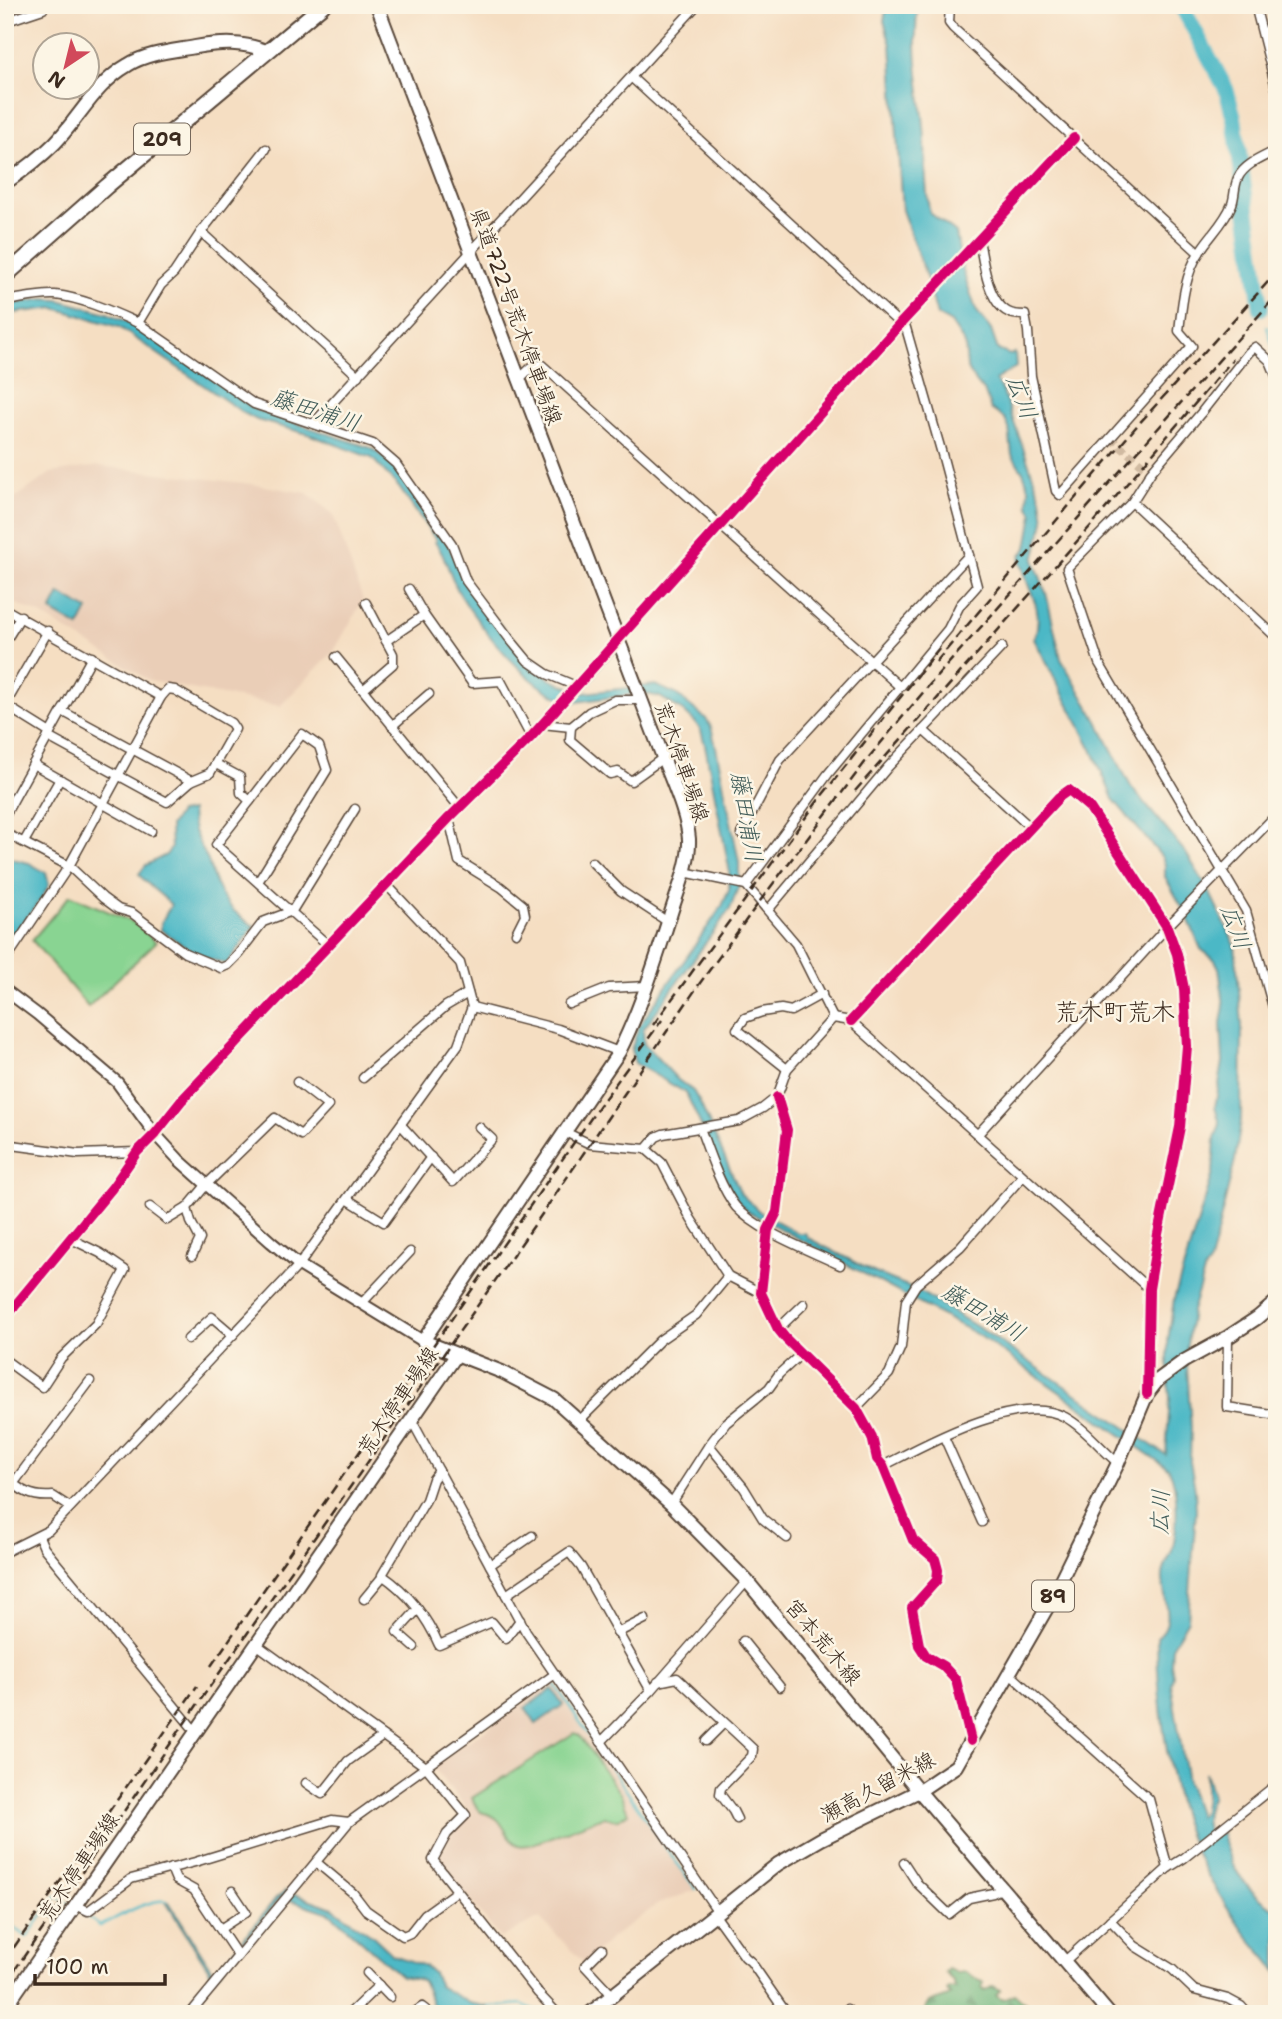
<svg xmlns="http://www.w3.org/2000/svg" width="1282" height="2019" font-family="'Shantell Sans','Klee One',sans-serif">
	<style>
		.built { fill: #eaceb7 }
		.forest { fill: url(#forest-firs); stroke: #54704d; stroke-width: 2 }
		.park { fill: #89d492; stroke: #627f58; stroke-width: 2 }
		.water { fill: #4bb8c6; stroke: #437172; stroke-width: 2 }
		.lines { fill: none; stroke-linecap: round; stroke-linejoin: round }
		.stream { stroke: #4bb8c6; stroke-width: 2.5 }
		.river { stroke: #4bb8c6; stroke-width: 16 }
		.minor-tunnel { stroke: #d0baa1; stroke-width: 8; stroke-dasharray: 8 4; stroke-linecap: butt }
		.minor-casing { stroke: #574537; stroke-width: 11 }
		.tertiary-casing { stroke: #574537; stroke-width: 14 }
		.secondary-casing { stroke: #574537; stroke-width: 16 }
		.primary-casing { stroke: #574537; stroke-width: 16 }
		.trunk-casing { stroke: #574537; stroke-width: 18 }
		.minor { stroke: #fff; stroke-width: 8 }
		.tertiary { stroke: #fff; stroke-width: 10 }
		.secondary { stroke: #fff; stroke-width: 12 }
		.primary { stroke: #fff; stroke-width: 12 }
		.trunk { stroke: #fff; stroke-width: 14 }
		.rail { stroke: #3b2a1e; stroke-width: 2.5; stroke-dasharray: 10 5; stroke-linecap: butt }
		.cycleway-casing { stroke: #fcf5e5; stroke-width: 15 }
		.cycleway { stroke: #d6006c; stroke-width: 10 }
		.labels { text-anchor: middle; stroke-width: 5; stroke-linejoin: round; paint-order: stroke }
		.shield { fill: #fcf5e5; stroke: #75675a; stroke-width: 2 }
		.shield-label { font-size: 19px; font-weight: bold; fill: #3b2a1e }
		.street-label { font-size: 21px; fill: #3b2a1e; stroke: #fcf5e5 }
		.water-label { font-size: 23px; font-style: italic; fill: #415c59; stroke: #fcf5e5 }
		.quarter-label { font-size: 24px; fill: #3b2a1e; stroke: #fcf5e5 }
	</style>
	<defs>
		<pattern id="forest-firs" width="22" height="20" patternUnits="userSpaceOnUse" patternTransform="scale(1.75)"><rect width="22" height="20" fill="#6eb67c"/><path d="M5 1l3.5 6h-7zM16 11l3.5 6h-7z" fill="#5c9465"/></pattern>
	</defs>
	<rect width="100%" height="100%" fill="#fcf5e5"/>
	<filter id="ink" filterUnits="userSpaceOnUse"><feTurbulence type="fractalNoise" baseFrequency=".0143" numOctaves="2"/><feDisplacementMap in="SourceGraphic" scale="14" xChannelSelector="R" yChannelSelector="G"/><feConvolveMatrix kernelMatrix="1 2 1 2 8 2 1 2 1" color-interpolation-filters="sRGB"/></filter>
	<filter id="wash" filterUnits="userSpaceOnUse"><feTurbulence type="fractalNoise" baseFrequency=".00686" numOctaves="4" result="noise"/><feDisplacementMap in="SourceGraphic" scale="28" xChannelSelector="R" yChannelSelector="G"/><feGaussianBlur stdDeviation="1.57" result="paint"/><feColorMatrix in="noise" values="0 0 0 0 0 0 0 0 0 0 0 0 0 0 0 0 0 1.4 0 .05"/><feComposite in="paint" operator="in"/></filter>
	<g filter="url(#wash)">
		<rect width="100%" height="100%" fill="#f5dec2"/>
		<g class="built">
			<path d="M99,466l152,18 56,9 26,21 30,86 -29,51 -54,55 -130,-25 -110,-67 -35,-15v-94l46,-32z"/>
			<path d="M552,1682l104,154 40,54 -38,14 -48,35 -25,25 -45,-46 -40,20 -63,-80 17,-27 18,-16 -39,-48z"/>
		</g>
		<path class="forest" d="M948,1969l8,4 9,-1 19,11 -2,5 3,3 8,-5 7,4 -4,5 7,4 12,-5 10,9 -12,11h-88v-5l4,-6 22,-8 -4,-4 1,-3 7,1 -1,-6 -9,-11z"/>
		<g class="park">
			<path d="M70,895l65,28 21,19 -68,65 -56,-67z"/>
			<path d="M574,1733l5,2 42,60 7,18c-10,7 -13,9 -23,3l-70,27c-6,2 -11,4 -17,2 -10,-4 -13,-19 -21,-26 -13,-11 -15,2 -25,-21z"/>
		</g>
		<g class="water">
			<path d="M887,5h31c-6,41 2,80 6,121 3,29 -1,58 6,87l26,20 6,35 14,42 15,20 7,20 12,5 5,-2 1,14 -21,13 8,12 38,106 3,23 -10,39 12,33 15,66 35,60 35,68 55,66 22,36 27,56 7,80 -1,96 -6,39 -25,102 -5,7 -13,42 -6,40 5,77 -1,34 5,27 1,21 -8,110 -16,27 -1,16 2,12 -2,9 16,98 12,34 3,-2 3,-17v-25l7,24c-6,11 -9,25 -4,37h14c6,32 26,62 55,77v62c-10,-15 -23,-27 -34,-42 -14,-20 -28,-41 -40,-63 -33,-59 -46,-163 -46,-230 21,-15 4,-41 6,-62 1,-10 7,-16 9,-25 6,-22 7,-61 -3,-81l-189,-133 -231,-124 -7,-6 -11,-16 -45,-97 -51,-30 -4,-13 8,-24 83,-120 7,-16v-22l-24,-123 -4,-14 -6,-9 -12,-11 -23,-14 -17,-4 -67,9c-42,-4 -97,-76 -118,-111 -8,-16 -12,-34 -23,-49l1,-2 -38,-54 -26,-28 -64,-24 -51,-14 -12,-6 -126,-87 -64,-19 -50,6v-9l39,-6 15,1 48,13 30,13 119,84 115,38 22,17 56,81 18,42 82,91 35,14 71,-8 21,9 30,25 5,8 5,20 23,115v23l-9,24 -87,121 1,14 34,36 15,11 7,12 41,91 20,19 37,20h7l3,5 65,34 42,17 69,42 182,124 4,-57 -2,-20v-37l6,-42 39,-126 2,-35 5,-14 -5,-17 8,-45 -2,-39 3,-17 -5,-38 -4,-8 -14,-11 -14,-33 -22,-39v-12l-3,-8 -49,-58 -21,-50 -58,-110c8,-21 2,-36 -6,-55 -3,-8 -4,-15 -8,-22l1,-7 6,-7 6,-34 -5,-10 1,-16 -6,-16 -11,-17 -3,-27 -4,-9 -14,-10 -7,-19 -8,-7 -9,-16 -2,-23 -14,-21 -14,-8 -10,-36 -25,-69 -11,-165 -7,-24z"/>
			<path d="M60,594l28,16 -9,17 -28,-16z"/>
			<path d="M191,811c0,19 7,29 15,46 4,6 4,14 7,20 9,24 20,36 41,49l-27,38 -27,-8 -39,-26v-7l10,-18c-10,-12 -23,-18 -32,-31l7,-9 20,-10 5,-7 -1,-22 9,-13z"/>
			<path d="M5,857l24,6 17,10 3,12 -8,14 -36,47z"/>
			<path d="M552,1689l11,16 -27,19 -11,-16z"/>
			<path d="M285,1891l48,17 40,28 20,19 32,11 8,7 6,13 7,4 23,13 20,4 -6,2 -1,5h-42c-14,-12 -9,-22 -18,-34l-21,-4 -71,-63 -49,-16 -67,81 -48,-76h3l45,71h2l60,-75z"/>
		</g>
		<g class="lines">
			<g class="stream">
				<path d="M1267,327l10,33"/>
				<path d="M555,1685l105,155 36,49"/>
				<path d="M5,1909l6,11v5l16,12 29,-41 15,9"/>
				<path d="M79,1911l21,15c17,-8 48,-28 67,-25"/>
				<path d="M489,2007l33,-3 18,9h13"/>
			</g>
			<path class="river" d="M1181,5l45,84 8,29 27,190"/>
		</g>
	</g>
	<g filter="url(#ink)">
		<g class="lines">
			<path class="minor-tunnel" d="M1110,438l41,34"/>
			<defs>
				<g id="minor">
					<path d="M950,5l-1,18 4,5 246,225"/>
					<path d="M1255,5l22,87"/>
					<path d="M5,19h8l30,-10 -2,-4"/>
					<path d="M632,78l268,246"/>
					<path d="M201,232l157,144"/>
					<path d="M979,239c4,21 8,62 29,73 5,3 11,3 17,3l3,16 3,45 25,115 4,4 132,-149 -13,-15c3,-25 5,-55 20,-78 10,-17 25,-29 33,-49 3,-8 2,-18 6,-26 6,-14 26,-21 39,-28"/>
					<path d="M5,301c16,-2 34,-7 50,-6 28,3 58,17 83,28l116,81 119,40 23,20 56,80 14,37 43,57 19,23 19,13 29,12"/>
					<path d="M138,323l23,-38 13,-12 27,-41 65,-83"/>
					<path d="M1277,378l-7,-17 -15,-14 -6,5 -48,61 -50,59 -19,30 -65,66 32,95 147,248 27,96 4,3"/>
					<path d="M518,380l16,-15h8l357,321"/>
					<path d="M314,423l383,-418"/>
					<path d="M1132,502l145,136"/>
					<path d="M409,589l15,26 48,68 29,-2 30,56"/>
					<path d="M5,609l156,88 -92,169 -64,95"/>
					<path d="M618,640l282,-316 174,-186"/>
					<path d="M386,641l38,-26"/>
					<path d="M5,642l16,-26"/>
					<path d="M336,657l124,151"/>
					<path d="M363,690l30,-26v-10l-27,-51"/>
					<path d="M640,700h-25l-26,12 -18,15 -1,13 40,34 8,-2 13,9 32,-23"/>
					<path d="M5,705l43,-74"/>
					<path d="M5,705l45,28"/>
					<path d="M62,711l129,70"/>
					<path d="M542,724l29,3"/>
					<path d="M392,726l37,-32"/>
					<path d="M923,730l107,97"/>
					<path d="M48,737l119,65 24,-21 19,-8 25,-44 -4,-6 -56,-33 -7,-1 -7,8"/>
					<path d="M33,764l118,67"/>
					<path d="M216,764l24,13 1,16 9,8"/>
					<path d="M5,815l87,-158"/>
					<path d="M449,818l10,43 42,26 22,18 2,10 -9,18"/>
					<path d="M5,833l64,33 34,32 15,11 14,4 53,40 36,15 7,-3 9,-9 26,-34 29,-11 63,-102"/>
					<path d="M741,834l39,-74 189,-205"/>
					<path d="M24,842l36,-63"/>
					<path d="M592,862l29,29 47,31"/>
					<path d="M684,872l62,13 50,59 37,74"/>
					<path d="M258,882l69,-112 -8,-24 -17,-12 -86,111 112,100"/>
					<path d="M746,885l82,-111 120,-145 12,-24 17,-19 -35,-132 -38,-133"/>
					<path d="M769,909l119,-142 114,-120"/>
					<path d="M569,1004l40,-16 38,-2"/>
					<path d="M472,1007l86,22 61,23"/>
					<path d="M833,1018l18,3 298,268"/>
					<path d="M851,1021l208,-224 10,-7 21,18 77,119 10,27 7,35 3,57 -7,81 -22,107 -9,55 -2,104"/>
					<path d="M787,1069l-50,-40 8,-11 17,-6 19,-3 10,2 31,-17"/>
					<path d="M363,1078l83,-72 22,-13"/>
					<path d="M777,1097l10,33 -10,82 -9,18 -7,63 17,36 8,10 70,69 16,29 5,22 6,7 30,74 22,19 3,11 -1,10 -25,28 7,37 7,11 17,10 13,14 15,61"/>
					<path d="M401,1125l52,57 39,-43 -13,-12"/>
					<path d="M700,1128c8,22 21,61 36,79 23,25 73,43 104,58"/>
					<path d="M565,1132l25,12 56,5 16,14 29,56 37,57 33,17"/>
					<path d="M978,1134l189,-207 110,-113"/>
					<path d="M5,1144l73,10 59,-2"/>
					<path d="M646,1149l10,-12 7,-3 76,-13 24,-13 14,-11 10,-28 46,-51"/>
					<path d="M347,1199l37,23 47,-65"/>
					<path d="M150,1207l17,13 20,-12"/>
					<path d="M192,1256l8,-17 -9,-17 -4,-14 20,-24 68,-66 26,17 27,-29 -31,-24"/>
					<path d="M362,1303l48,-51"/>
					<path d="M778,1329l26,-25"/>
					<path d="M1228,1337l-1,70 50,8"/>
					<path d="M188,1339l24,-22 21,18"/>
					<path d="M5,1360l37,27 19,-29 35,-34 29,-54 -25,-17 -31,-15"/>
					<path d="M856,1408l33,-34 12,-27 5,-46 10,-16 44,-38 62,-70"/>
					<path d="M411,1419l115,213 192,280"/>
					<path d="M579,1421l81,-81 36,-25 32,-39"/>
					<path d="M944,1437l38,85"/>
					<path d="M709,1445l35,43 19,31 24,19"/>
					<path d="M883,1466c43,-22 135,-74 182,-49 20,11 35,31 53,46"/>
					<path d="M439,1471l-6,8 -7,21 -44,75c26,18 45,42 57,70l53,-23 14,17 14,-19"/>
					<path d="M5,1476c15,15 27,22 48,20l17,11"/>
					<path d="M13,1484l77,-103"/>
					<path d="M671,1504l38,-59 17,-22 43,-35 10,-14 21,-19"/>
					<path d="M39,1536l5,12 151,183"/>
					<path d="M5,1552l44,-22 250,-265 159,-220 14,-38 -12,-44 -74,-79"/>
					<path d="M490,1565l42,-29"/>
					<path d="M506,1595l63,-43 12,15 70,124"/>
					<path d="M364,1599l19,-23"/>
					<path d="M617,1633l28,-14"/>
					<path d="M743,1641l37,46"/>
					<path d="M256,1644l170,123 40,48 -19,19 -14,26 105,133 20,21"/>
					<path d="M414,1647l-17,-15 21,-23"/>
					<path d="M1010,1674l139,125 19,69"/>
					<path d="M658,1682l19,-4 76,71 -1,7 -31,32 -1,6 13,17 4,8"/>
					<path d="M706,1741l18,-18"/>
					<path d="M601,1742l50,-51 96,-110"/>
					<path d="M306,1783l16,11 26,-33 35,-25"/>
					<path d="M316,1862l37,31 13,17 37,26 7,-3 15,-19 32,-23"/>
					<path d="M904,1863l13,20 32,31 20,-16 24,-5 10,-5"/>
					<path d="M171,1868l5,12 18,10 44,66"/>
					<path d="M76,1905l12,6 43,-32 64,-17 137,-42 17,2"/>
					<path d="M715,1915l30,42 6,5 36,52"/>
					<path d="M1110,1920l25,26 37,23 22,21 34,9 13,7 7,8"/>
					<path d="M220,1929l26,-17 -14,-21"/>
					<path d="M602,1949l-17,17 28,30"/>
					<path d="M1066,1960l102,-92 16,-10 93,-74"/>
					<path d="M367,1973l23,24"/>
					<path d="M847,2009l4,5"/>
					<path d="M190,2014l159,-192 206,-148"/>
					<path d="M349,2014l30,-29"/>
					<path d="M412,2014l10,-7 9,7"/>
					<path d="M493,2014l22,-2 8,2"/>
				</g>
				<g id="tertiary">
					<path d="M5,990l32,24 80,68 38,52 24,26 92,82 28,23 124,76"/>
					<path d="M5,1318l107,-130 25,-36 18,-18 27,-34 267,-282 82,-81 87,-97"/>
				</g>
				<g id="secondary">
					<path d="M377,5l284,747c9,26 26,60 28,87 1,25 -12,53 -19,77 -15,46 -29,92 -51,136l-196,289 79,31 52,27 117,105 76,77 172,210 190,223"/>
					<path d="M5,2008l452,-654"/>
				</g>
				<g id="primary">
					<path d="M5,183c18,-12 35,-25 50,-40 25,-26 40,-59 73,-78 19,-12 45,-14 67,-18 25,-4 49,-6 73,5"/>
					<path d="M589,2014l189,-150 43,-25 98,-48 37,-25 92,-160 70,-143 29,-69 11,-14 26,-19 44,-24 29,-19 20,-17"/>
				</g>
				<path id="trunk" d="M5,276l102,-90 216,-181"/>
			</defs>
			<use href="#minor" class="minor-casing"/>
			<use href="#tertiary" class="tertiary-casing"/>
			<use href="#secondary" class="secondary-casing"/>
			<use href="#primary" class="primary-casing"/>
			<use href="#trunk" class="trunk-casing"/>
			<use href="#minor" class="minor"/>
			<use href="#tertiary" class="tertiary"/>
			<use href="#secondary" class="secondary"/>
			<use href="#primary" class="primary"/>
			<use href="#trunk" class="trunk"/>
			<g class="rail">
				<path d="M936,662l199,-234 142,-156"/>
				<path d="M855,791l241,-271 137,-161"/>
				<path d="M653,1025l167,-227 119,-149"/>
				<path d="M211,1666l389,-561 62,-85"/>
				<path d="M5,1960l192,-274"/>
				<path d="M5,1984l199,-289 338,-481 158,-231 60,-82 109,-144 62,-74 346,-388"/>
			</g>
			<defs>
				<g id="cycleway">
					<path d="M851,1021l208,-224 10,-7 21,18 77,119 10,27 7,35 3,57 -7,81 -22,107 -9,55 -2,105"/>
					<path d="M777,1097l10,33 -10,82 -9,18 -7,63 17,36 8,10 70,69 16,29 5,22 6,7 30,74 22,19 3,11 -1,10 -25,28 7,37 7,11 17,10 13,14 15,61"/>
					<path d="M5,1318l107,-130 25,-36 18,-18 27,-34 267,-282 82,-81 369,-413 174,-186"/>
				</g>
			</defs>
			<use href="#cycleway" class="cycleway-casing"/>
			<use href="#cycleway" class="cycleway"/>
		</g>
	</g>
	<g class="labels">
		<g class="shield">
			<rect x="134" y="123.5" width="56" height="31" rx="5"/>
			<rect x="1032" y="1580.5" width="42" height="31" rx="5"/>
		</g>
		<g class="shield-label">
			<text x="162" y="146">209</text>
			<text x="1053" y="1603">89</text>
		</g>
		<g class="street-label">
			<text transform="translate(516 316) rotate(70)" y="7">県道722号荒木停車場線</text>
			<text transform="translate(682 762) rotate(71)" y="7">荒木停車場線</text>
			<text transform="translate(398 1401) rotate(-56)" y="7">荒木停車場線</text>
			<text transform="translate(823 1642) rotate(50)" y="7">宮本荒木線</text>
			<text transform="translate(878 1787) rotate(-28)" y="7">瀬高久留米線</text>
			<text transform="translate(79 1867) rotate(-56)" y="7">荒木停車場線</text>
		</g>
		<g class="water-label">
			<text transform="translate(1022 397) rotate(69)" y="8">広川</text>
			<text transform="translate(316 410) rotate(18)" y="8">藤田浦川</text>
			<text transform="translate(747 817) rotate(80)" y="8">藤田浦川</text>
			<text transform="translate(1236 927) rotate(70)" y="8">広川</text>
			<text transform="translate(984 1312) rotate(31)" y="8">藤田浦川</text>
			<text transform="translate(1160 1512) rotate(-88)" y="8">広川</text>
		</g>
		<g class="quarter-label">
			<text x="1115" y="1020">荒木町荒木</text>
		</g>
	</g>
	<rect width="1282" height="2019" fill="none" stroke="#fcf5e5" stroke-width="28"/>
	<g transform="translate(66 66) rotate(215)"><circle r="33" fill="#fcf5e5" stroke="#afa495" stroke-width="2"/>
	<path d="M0-5L12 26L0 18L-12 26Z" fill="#d1495b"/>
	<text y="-10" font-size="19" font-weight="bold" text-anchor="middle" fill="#3b2a1e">N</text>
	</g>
	<path d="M35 1974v10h130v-10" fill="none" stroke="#3b2a1e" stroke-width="3.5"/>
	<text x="46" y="1974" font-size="21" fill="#3b2a1e" stroke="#fcf5e5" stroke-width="5" paint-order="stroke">100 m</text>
</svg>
